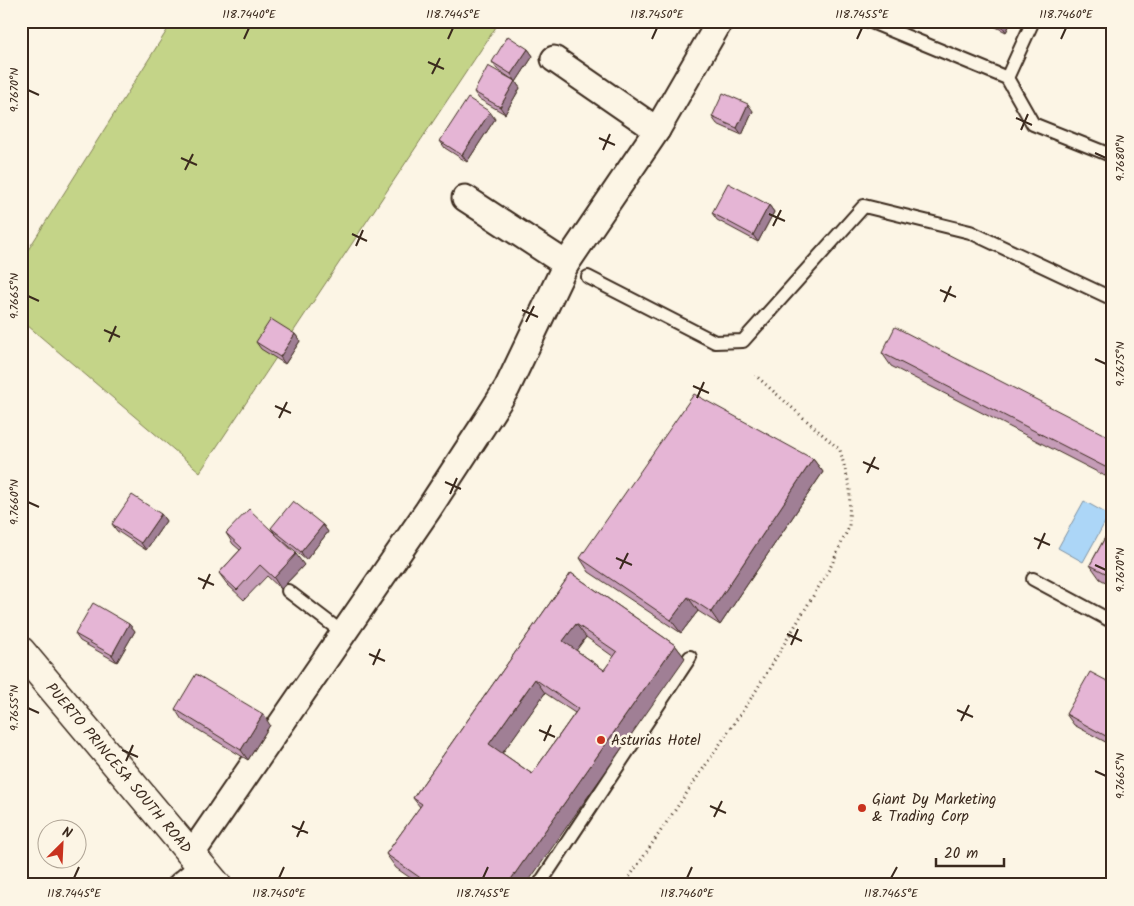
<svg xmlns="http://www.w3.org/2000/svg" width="1134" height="906" font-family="Kalam,sans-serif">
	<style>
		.green { fill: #c4d488; stroke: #807f53 }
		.water { fill: #acd6f7; stroke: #7f91a0 }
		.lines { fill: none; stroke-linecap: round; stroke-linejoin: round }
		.lane-casing { stroke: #3b2a1e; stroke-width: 16 }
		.street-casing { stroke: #3b2a1e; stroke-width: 29 }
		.primary-casing { stroke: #3b2a1e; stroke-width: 31 }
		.path { stroke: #3b2a1e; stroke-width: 3; stroke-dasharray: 1 4; stroke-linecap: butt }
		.lane { stroke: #fcf5e5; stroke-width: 12 }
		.street { stroke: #fcf5e5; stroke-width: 25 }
		.primary { stroke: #fcf5e5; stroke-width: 28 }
		.wall { fill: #c59cb7; stroke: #3b2a1e; fill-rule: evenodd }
		.shaded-wall { fill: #a07f95; stroke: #3b2a1e }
		.building { fill: #e5b5d5; stroke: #3b2a1e; fill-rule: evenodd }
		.ticks { fill: none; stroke: #3b2a1e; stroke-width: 2 }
		.poi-dot { fill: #c8321e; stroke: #fcf5e5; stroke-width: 2 }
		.labels { text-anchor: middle; stroke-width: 5; stroke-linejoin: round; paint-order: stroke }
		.poi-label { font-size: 15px; fill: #3b2a1e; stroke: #fcf5e5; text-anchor: start }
		.street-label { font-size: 15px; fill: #3b2a1e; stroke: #fcf5e5 }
		.neatline { fill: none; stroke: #3b2a1e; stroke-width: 2 }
		.ticks-label { font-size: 12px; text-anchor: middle; fill: #3b2a1e }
	</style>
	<rect width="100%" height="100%" fill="#fcf5e5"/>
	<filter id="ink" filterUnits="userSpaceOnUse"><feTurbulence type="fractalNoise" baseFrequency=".02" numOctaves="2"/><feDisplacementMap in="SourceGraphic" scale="10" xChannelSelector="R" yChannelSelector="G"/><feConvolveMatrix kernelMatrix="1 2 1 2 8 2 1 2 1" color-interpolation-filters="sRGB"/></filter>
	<g filter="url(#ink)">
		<path class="green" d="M173,21h327l-300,451 -179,-152v-59z"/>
		<path class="water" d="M1084,501l25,14 -26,47 -25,-14z"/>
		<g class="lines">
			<defs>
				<g id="lane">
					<path d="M869,21l138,57 26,46 80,32"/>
					<path d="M1112,21l1,1"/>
					<path d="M1007,78l26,-57"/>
					<path d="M588,277l127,65 28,-1 121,-135 106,26 143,67"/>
					<path d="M1033,579l80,43"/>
					<path d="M288,591l55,42"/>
					<path d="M539,885l151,-228"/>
				</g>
				<g id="street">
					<path d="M554,59l103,71"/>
					<path d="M465,198l101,66"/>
					<path d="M191,855l237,-345 62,-95 17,-27 59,-124 91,-134 63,-109"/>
					<path d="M181,885l21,-17"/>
				</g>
				<path id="primary" d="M21,651l196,234"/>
			</defs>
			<use href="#lane" class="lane-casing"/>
			<use href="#street" class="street-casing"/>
			<use href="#primary" class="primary-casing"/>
			<path class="path" d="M624,885l130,-191 76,-126 19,-41 1,-39 -10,-38 -85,-75"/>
			<use href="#lane" class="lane"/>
			<use href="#street" class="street"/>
			<use href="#primary" class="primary"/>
		</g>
		<g class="wall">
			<path d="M984,21h28l-6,11z"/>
			<path d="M528,49l5,7 -17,26 -19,-13 -5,-7z"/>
			<path d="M515,81l5,7 -15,26 -26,-15 -5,-7z"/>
			<path d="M753,111l-11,24 -25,-11 -5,-7z"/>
			<path d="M495,119l-28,43 -22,-14 -5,-7z"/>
			<path d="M769,205l5,7 -16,30 -41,-22 -5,-7z"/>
			<path d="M295,334l5,7 -15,23 -24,-15 -5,-7z"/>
			<path d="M882,353l231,86v41l-222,-114z"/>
			<path d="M813,459l10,13 -103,153 -22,-14 -17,22 -92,-61 -9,-14z"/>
			<path d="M161,514l5,7 -20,29 -29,-19 -5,-7z"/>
			<path d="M1113,523v63l-13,-7 -10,-14z"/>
			<path d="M323,525l5,7 -22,28 -28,-23 26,28 -23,24 -14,-13 -23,24 -17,-16 -8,-11 21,-23 -7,-6 -7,-11 50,2 -5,-7z"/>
			<path d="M571,573l104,72 10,13 -266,226 -23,-16 -10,-14 34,-47 -7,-9zM586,637l28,20 -10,13 -28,-20zM545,693l30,20 -43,61 -30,-21z"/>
			<path d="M129,624l6,7 -18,31 -37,-21 -5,-7z"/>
			<path d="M1113,684v62l-39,-21 -8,-11z"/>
			<path d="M175,709l95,16 -22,35 -66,-40z"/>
		</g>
		<g class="shaded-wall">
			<path d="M999,21h13l-6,11z"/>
			<path d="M528,49l5,7 -17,26 -5,-8z"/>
			<path d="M515,81l5,7 -15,26 -5,-7z"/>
			<path d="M748,104l5,7 -11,24 -5,-7z"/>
			<path d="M490,112l5,7 -28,43 -5,-7z"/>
			<path d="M769,205l5,7 -16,30 -5,-7z"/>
			<path d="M295,334l5,7 -15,23 -5,-7z"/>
			<path d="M813,459l10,13 -103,153 -9,-13z"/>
			<path d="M161,514l5,7 -20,29 -5,-7z"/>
			<path d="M323,525l5,7 -22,28 -5,-8z"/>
			<path d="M296,554l8,11 -23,24 -7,-11z"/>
			<path d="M688,597l10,14 -17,22 -10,-13z"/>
			<path d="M129,624l6,7 -18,31 -5,-7z"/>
			<path d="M576,624l10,13 -13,18 -10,-14z"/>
			<path d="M675,645l10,13 -159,227h-19z"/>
			<path d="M535,679l10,14 -46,65 -10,-14z"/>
			<path d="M263,714l7,11 -22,35 -7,-10z"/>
		</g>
		<g class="building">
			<path d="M508,36l20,13 -17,25 -19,-12z"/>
			<path d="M488,66l27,15 -15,26 -26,-15z"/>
			<path d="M723,93l25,11 -11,24 -25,-11z"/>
			<path d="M468,98l22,14 -28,43 -22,-14z"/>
			<path d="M728,183l41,22 -16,30 -41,-22z"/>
			<path d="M271,319l24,15 -15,23 -24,-15z"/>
			<path d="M895,327l218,112v32l-231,-118z"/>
			<path d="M694,394l119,65 -102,153 -23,-15 -17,23 -91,-62z"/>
			<path d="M132,495l29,19 -20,29 -29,-19z"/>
			<path d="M293,501l30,24 -22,27 -30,-24z"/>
			<path d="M249,509l47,45 -22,24 -14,-13 -23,25 -18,-17 23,-25 -16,-15z"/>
			<path d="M1113,523v54l-23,-12z"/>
			<path d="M571,573l104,72 -168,240h-89l4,-6 -36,-25 36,-50 -9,-6zM576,624l41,28 -13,18 -41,-29zM535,679l43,30 -46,65 -43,-30z"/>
			<path d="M93,603l36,21 -17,31 -37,-21z"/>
			<path d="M1090,672l23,12v56l-47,-26z"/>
			<path d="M196,674l67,40 -22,36 -66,-41z"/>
			<path d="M27,873l10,12h-16v-7z"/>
		</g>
	</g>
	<path class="ticks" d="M244,39l5,-11M448,39l5,-11M652,39l5,-11M857,39l5,-11M1061,39l5,-11M428,62l16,7M432,74l8,-16M28,90l11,5M1016,118l16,7M1021,130l7,-16M599,138l16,7M603,150l7,-16M1095,153l11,5M181,158l16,7M185,170l8,-16M769,214l16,7M773,226l8,-16M352,234l15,7M356,246l7,-16M940,290l16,7M28,296l11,5M944,302l7,-16M522,310l16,7M526,322l8,-16M104,330l16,7M109,342l7,-16M1095,359l11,5M693,386l16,7M697,398l7,-16M275,406l16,7M279,418l8,-16M863,462l16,7M867,473l8,-16M445,482l16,7M450,494l7,-16M28,502l11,5M1034,538l16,7M1038,549l7,-16M616,558l16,7M1095,565l11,5M620,569l8,-16M198,578l16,7M203,589l7,-15M787,634l15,7M791,645l7,-16M369,654l16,7M373,665l7,-16M28,708l11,5M957,710l16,7M961,721l8,-16M539,730l16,7M544,741l7,-16M122,750l16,7M126,761l7,-16M1095,771l11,5M710,806l16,7M714,817l8,-16M292,826l16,7M297,837l7,-16M74,878l5,-11M279,878l5,-11M483,878l5,-11M687,878l5,-11M891,878l6,-11"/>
	<g class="poi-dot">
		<circle cx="601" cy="740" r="5"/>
		<circle cx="862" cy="808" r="5"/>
	</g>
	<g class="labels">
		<g class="poi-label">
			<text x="611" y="745">Asturias Hotel</text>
			<text x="872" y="804">Giant Dy Marketing<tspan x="872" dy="17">&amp; Trading Corp</tspan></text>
		</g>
		<g class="street-label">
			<text transform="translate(119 768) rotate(50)" y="5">PUERTO PRINCESA SOUTH ROAD</text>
		</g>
	</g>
	<rect width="1134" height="906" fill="none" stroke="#fcf5e5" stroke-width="55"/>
	<g transform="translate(62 844) rotate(24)"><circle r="24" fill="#fcf5e5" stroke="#afa495"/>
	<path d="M0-4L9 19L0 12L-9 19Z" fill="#c8321e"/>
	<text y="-8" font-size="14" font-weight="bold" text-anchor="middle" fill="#3b2a1e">N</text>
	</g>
	<path d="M936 858v8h68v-8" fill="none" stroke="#3b2a1e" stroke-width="2.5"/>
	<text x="944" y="858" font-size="15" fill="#3b2a1e" stroke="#fcf5e5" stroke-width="4" paint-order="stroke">20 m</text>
	<rect x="28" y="28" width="1078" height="850" class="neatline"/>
	<g class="ticks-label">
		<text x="249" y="18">118.7440°E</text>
		<text x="453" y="18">118.7445°E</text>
		<text x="657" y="18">118.7450°E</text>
		<text x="862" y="18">118.7455°E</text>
		<text x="1066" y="18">118.7460°E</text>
		<text transform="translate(14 90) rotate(-90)" y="4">9.7670°N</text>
		<text transform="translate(1120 158) rotate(-90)" y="4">9.7680°N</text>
		<text transform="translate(14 296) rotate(-90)" y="4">9.7665°N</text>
		<text transform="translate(1120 364) rotate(-90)" y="4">9.7675°N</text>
		<text transform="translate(14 502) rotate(-90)" y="4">9.7660°N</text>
		<text transform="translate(1120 570) rotate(-90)" y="4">9.7670°N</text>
		<text transform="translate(14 708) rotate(-90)" y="4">9.7655°N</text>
		<text transform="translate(1120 776) rotate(-90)" y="4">9.7665°N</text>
		<text x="74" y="897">118.7445°E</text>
		<text x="279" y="897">118.7450°E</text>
		<text x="483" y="897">118.7455°E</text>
		<text x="687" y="897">118.7460°E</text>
		<text x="891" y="897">118.7465°E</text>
	</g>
</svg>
